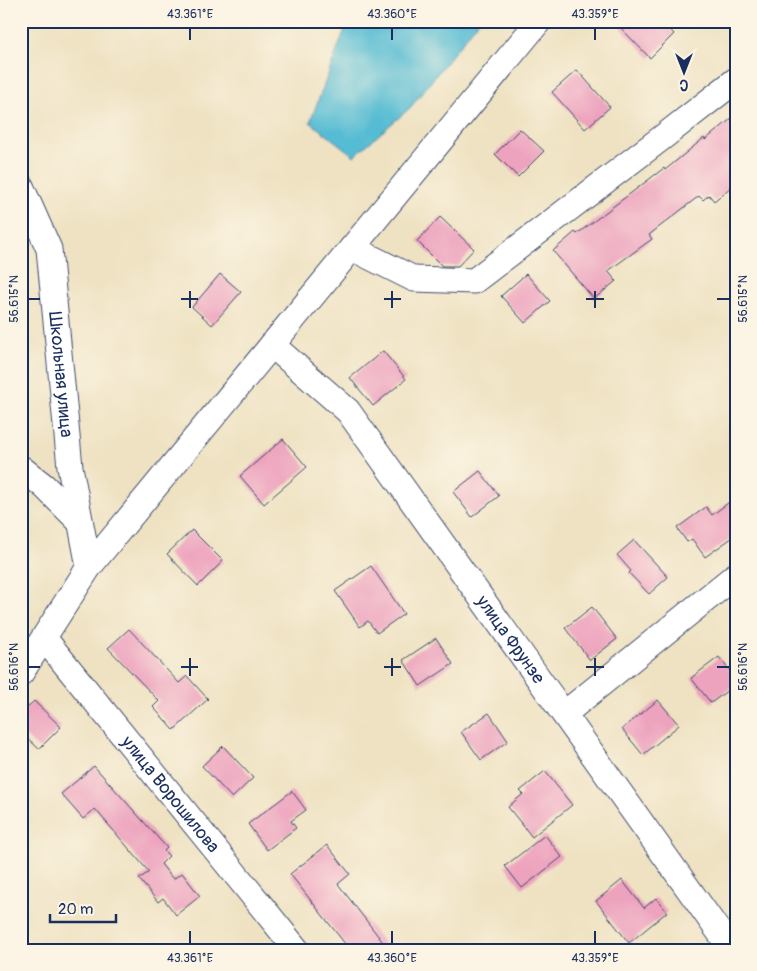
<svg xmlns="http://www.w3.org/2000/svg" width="757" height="971" font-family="Pangolin,sans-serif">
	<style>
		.water { fill: #55bcd3; stroke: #387698 }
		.building { fill: #eda2bd }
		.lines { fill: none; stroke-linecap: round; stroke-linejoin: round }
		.minor-casing { stroke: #3b4a6d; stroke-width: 27 }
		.minor { stroke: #fff; stroke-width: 25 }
		.ticks { fill: none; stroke: #1b2f5e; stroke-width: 2 }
		.labels { text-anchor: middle; stroke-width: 4; stroke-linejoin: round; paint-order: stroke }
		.street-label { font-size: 18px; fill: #1b2f5e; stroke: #fcf5e5 }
		.neatline { fill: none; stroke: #1b2f5e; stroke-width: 2 }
		.ticks-label { font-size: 12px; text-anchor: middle; fill: #1b2f5e }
	</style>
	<rect width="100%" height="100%" fill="#fcf5e5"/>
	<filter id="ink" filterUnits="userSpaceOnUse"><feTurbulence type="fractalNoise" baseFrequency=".02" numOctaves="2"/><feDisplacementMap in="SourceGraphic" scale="10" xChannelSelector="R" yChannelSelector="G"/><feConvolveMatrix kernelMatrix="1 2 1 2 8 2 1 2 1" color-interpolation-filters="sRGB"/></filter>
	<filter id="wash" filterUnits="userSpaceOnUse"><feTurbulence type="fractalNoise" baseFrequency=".0096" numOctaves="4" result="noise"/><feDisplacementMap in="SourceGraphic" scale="20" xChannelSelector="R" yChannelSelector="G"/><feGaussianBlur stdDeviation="1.12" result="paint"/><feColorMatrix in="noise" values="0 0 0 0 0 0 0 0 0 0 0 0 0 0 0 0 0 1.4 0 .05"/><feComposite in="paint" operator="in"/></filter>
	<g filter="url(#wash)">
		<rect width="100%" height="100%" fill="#efe2c2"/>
		<path class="water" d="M348,21h131l-69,87 -56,48 -44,-34z"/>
		<g id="blocks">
			<g class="building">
				<path d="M614,21h48l12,13 -24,24z"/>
				<path d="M577,70l33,37 -25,22 -33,-37z"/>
				<path d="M736,115v68l-22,18 -5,-6 -6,5 -4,-4 -50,39 3,4 -44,32 8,10 -22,18 -41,-48 22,-19 2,2 87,-66 1,2 39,-32 1,2z"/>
				<path d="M520,129l24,22 -26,26 -23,-23z"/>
				<path d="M440,217l34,32 -16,17h-16l-25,-25z"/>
				<path d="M220,274l21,18 -29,33 -20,-18z"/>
				<path d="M526,274l24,27 -25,22 -24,-27z"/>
				<path d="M383,351l23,28 -33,27 -23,-28z"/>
				<path d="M283,439l24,28 -43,37 -24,-28z"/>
				<path d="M480,471l19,25 -27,21 -19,-25z"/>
				<path d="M736,497v38l-31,22 -13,-18 -5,3 -10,-14 29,-21 6,8z"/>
				<path d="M192,530l31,31 -25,25 -31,-32z"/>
				<path d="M634,540l34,37 -19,17 -20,-21 2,-2 -14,-16z"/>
				<path d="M371,566l33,48 -27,19 -9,-12 -8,6 -25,-36z"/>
				<path d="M592,607l25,32 -27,21 -25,-32z"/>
				<path d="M129,629l50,54 8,-7 21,23 -34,31 -21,-23 6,-6 -51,-53z"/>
				<path d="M436,638l17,26 -33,22 -17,-26z"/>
				<path d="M719,657l17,22v5l-25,19 -20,-25z"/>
				<path d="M658,700l21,25 -36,30 -21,-26z"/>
				<path d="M34,701l27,26 -22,22 -18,-17v-19z"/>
				<path d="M489,713l19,28 -27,19 -20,-28z"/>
				<path d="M223,746l30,32 -21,20 -30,-32z"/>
				<path d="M94,766l73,82 -3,3 5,5 -8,8 12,15 9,-6 18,23 -24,19 -13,-17 -5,4 -19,-23 10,-7 -54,-63 -12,10 -22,-25z"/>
				<path d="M545,771l27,34 -40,32 -24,-30 15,-13 -3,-3z"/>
				<path d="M292,791l14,19 -15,11 5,7 -29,22 -19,-26z"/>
				<path d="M545,835l17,22 -40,31 -17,-22z"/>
				<path d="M327,845l23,29 -12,10 51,66h-39l-60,-76z"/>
				<path d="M622,880l22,28 12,-10 11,14 -38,31 -33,-42z"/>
			</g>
		</g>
	</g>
	<g filter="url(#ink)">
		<use href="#blocks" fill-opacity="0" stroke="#3b4a6d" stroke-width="1"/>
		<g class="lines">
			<defs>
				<g id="minor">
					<path id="s1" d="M21,186l28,63 21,218 19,100"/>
					<path d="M352,248l62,31 60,2 189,-144 73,-57"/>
					<path id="s2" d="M272,345l76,66 384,539"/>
					<path d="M21,468l23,18 36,36"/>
					<path id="s3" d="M44,638l253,312"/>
					<path d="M21,673l68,-106 450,-546"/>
					<path d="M564,714l172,-139"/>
				</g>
			</defs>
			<use href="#minor" class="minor-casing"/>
			<use href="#minor" class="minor"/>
		</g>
	</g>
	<path class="ticks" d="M190,28v12M392,28v12M595,28v12M190,291v17M392,291v17M595,291v17M28,299h12M181,299h17M384,299h17M586,299h18M717,299h13M190,658v18M392,658v18M595,658v18M28,667h12M181,667h17M384,667h17M586,667h18M717,667h13M190,931v13M392,931v13M595,931v13"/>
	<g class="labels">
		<g class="street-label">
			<text dy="6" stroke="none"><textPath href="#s1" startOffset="195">Школьная улица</textPath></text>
			<text dy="6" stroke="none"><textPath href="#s2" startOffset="381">улица Фрунзе</textPath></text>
			<text dy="6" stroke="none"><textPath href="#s3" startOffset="201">улица Ворошилова</textPath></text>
		</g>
	</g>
	<rect width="757" height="971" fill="none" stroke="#fcf5e5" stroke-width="55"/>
	<g transform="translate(684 72) rotate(180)" stroke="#fcf5e5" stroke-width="4" paint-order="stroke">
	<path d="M0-4L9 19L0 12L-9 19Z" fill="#1b2f5e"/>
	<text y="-8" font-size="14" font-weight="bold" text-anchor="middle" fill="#1b2f5e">С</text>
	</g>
	<path d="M50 914v8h66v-8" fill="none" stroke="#1b2f5e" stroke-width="2.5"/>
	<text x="58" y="914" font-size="15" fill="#1b2f5e" stroke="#fcf5e5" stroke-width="4" paint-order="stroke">20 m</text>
	<rect x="28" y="28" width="702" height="916" class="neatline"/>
	<g class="ticks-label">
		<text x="190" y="18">43.361°E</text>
		<text x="392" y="18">43.360°E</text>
		<text x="595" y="18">43.359°E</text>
		<text transform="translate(743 299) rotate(-90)" y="4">56.615°N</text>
		<text transform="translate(14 299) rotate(-90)" y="4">56.615°N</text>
		<text transform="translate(14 667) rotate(-90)" y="4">56.616°N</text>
		<text transform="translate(743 667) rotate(-90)" y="4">56.616°N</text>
		<text x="190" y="962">43.361°E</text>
		<text x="392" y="962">43.360°E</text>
		<text x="595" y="962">43.359°E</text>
	</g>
</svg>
